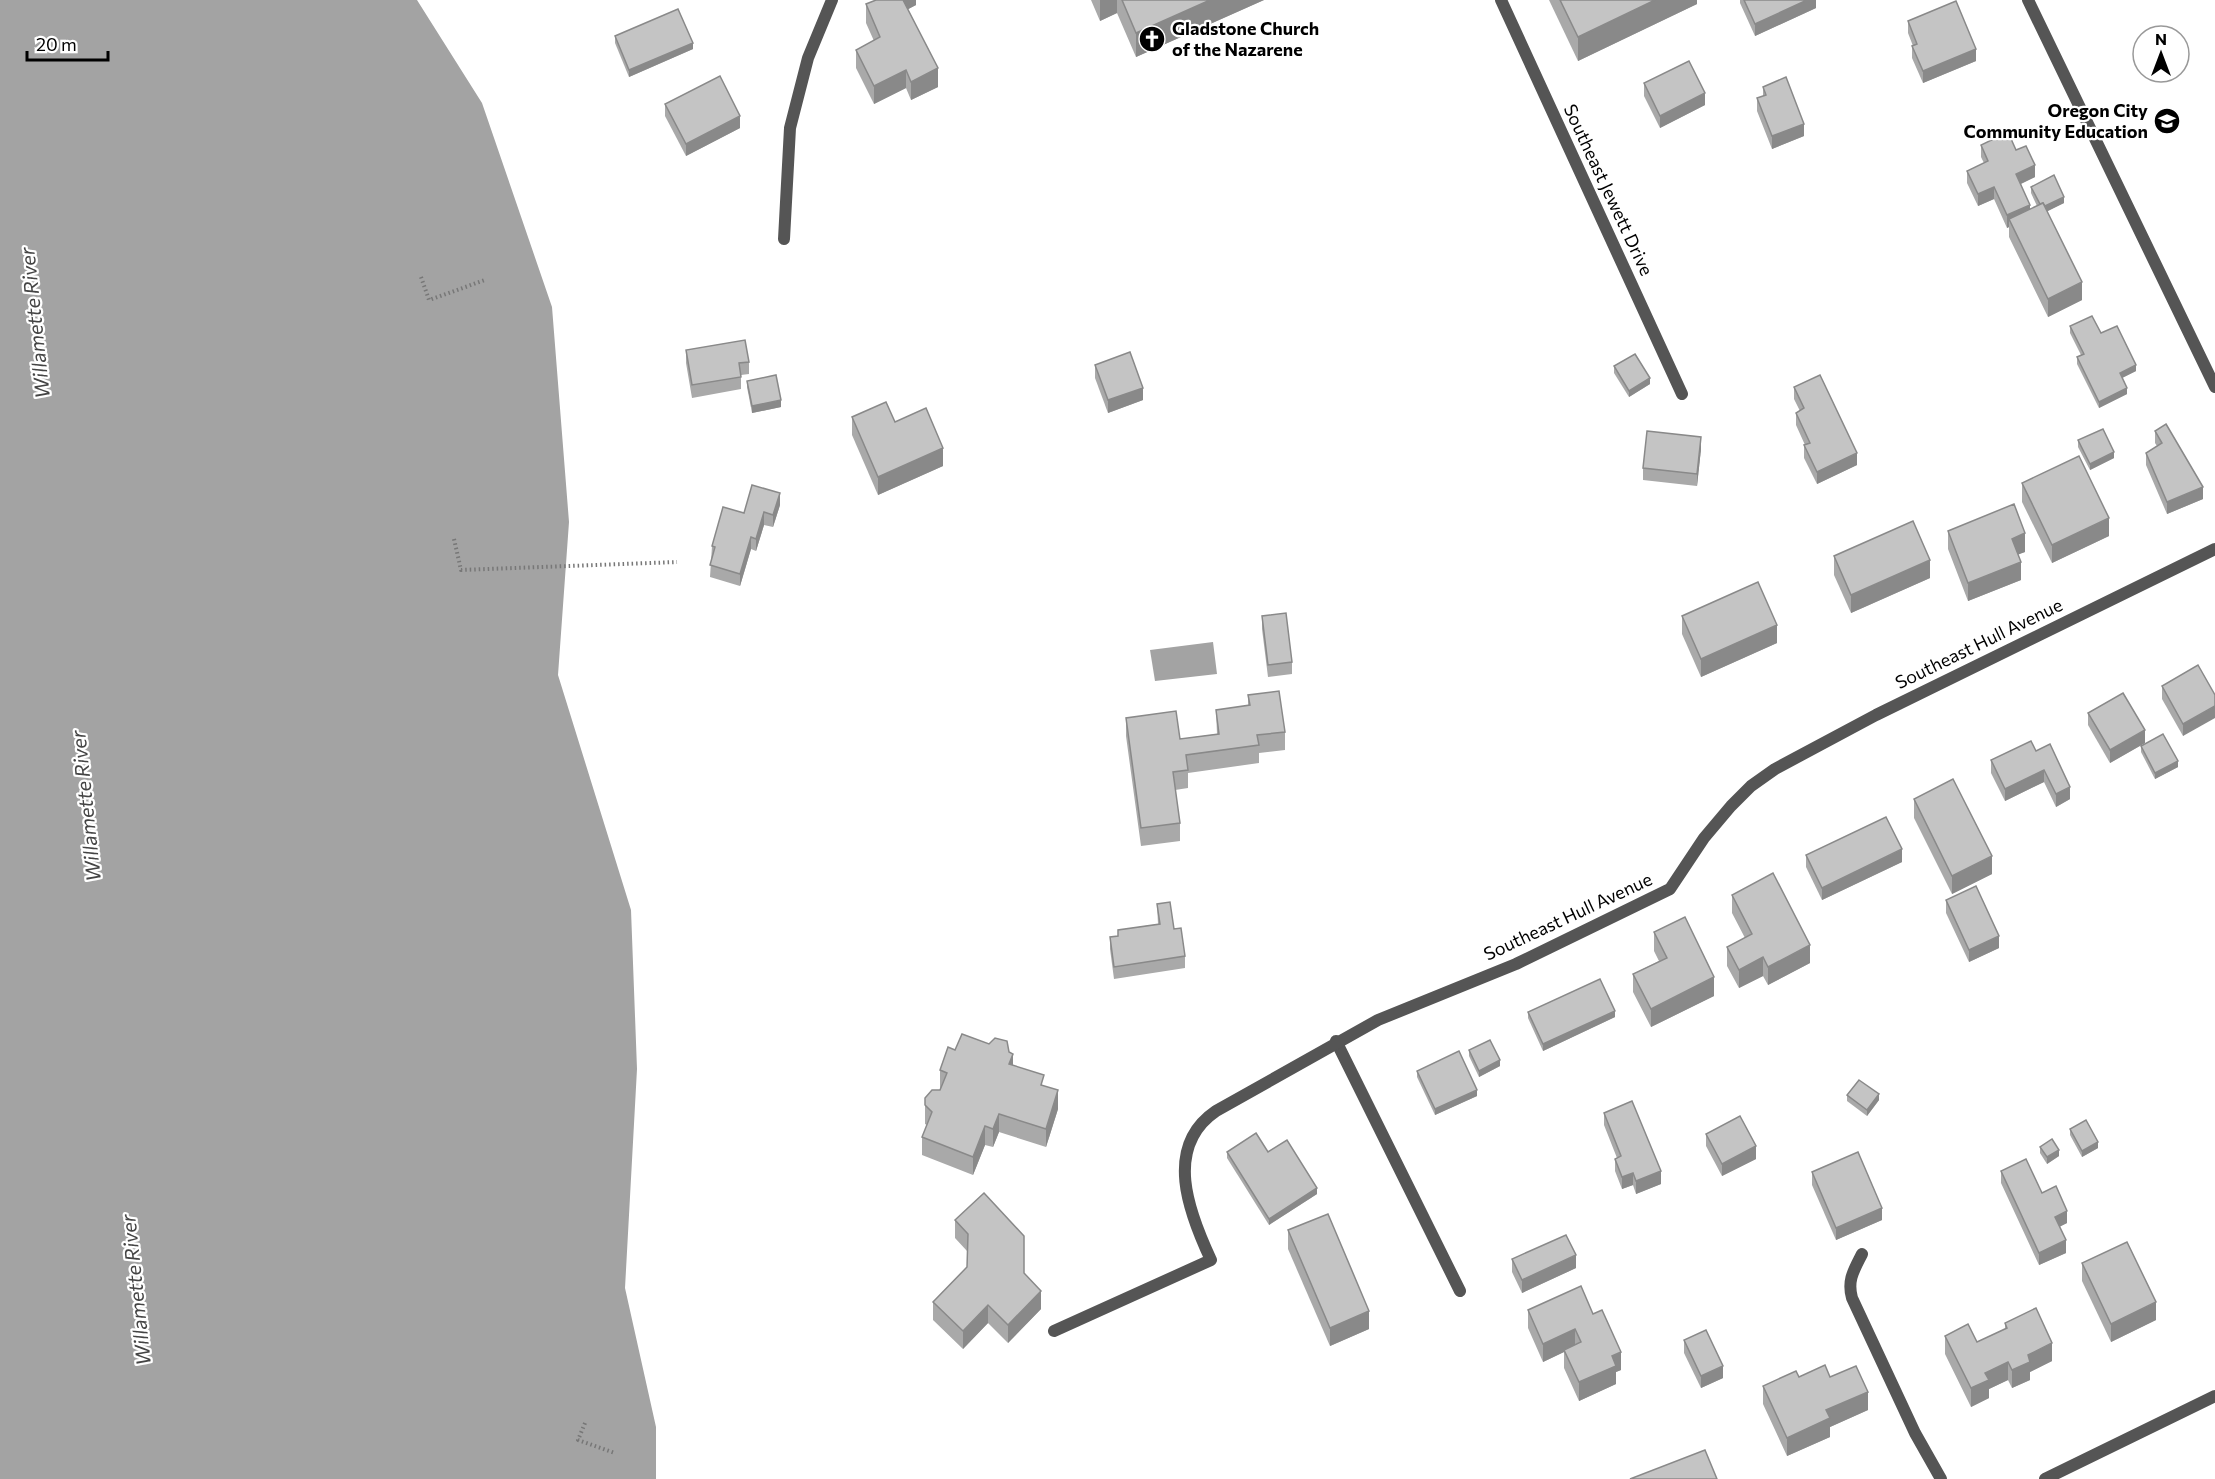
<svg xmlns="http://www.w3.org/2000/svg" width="2215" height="1479" font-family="Commissioner,sans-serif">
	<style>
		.water { fill: #a3a3a3 }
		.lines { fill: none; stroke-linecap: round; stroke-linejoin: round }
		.path { stroke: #777; stroke-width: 4; stroke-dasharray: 1.5 3; stroke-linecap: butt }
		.service { stroke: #555; stroke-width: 12 }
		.minor { stroke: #555; stroke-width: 12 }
		.wall { fill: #a9a9a9 }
		.shaded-wall { fill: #898989 }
		.building { fill: #c4c4c4; stroke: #898989; stroke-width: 1.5 }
		.labels { text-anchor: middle; stroke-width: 4.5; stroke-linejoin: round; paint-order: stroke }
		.poi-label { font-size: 18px; font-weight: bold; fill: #000; stroke: #fff; text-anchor: start }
		.street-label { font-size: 18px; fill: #000; stroke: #fff }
		.water-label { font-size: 20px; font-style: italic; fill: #444; stroke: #fff }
	</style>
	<rect width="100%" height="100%" fill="#fff"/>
	<g class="water">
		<path d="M0,0h417l65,103 70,204 17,215 -11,153 73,235 6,159 -12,219 31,139v52h-656z"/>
		<path d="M1213,642l4,32 -62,7 -5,-31z"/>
	</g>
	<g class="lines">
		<g class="path">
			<path d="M421,277l8,23 56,-20"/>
			<path d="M454,539l7,31 216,-8"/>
			<path d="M585,1423l-7,17 37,13"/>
		</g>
		<path class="service" d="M1862,1254c-8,16 -15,26 -10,44l63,135 26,46"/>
		<g class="minor">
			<path d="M1501,0l181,394"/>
			<path d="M2028,0l187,387"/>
			<path d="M784,239l6,-111 18,-70 24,-58"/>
			<path d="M1336,1041l124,250"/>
			<path d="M1054,1331l157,-71c-22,-47 -48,-113 5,-149l162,-91 138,-56 154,-75 34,-51 27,-32 20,-20 24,-17 101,-54 339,-166"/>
			<path d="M2045,1479l170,-83"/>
		</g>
	</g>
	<g class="wall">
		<path d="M916,0v5l-8,4 30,78 -27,13 -5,-12 -32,16 -18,-36v-18l18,-9 -8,-18v-19z"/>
		<path d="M1091,0h173l-128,57 -19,-44 -17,8z"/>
		<path d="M1549,0h148v4l-119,57z"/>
		<path d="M1740,0h76v8l-61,28 -15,-33z"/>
		<path d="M1908,21l68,40 -53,22 -11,-25v-12h1l-5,-13z"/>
		<path d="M615,36l78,13 -64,28 -14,-34z"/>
		<path d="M1644,83l61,22 -45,23 -16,-32z"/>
		<path d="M1763,87l41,49 -32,13 -15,-38v-13l6,-2z"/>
		<path d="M665,104l75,24 -54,28 -21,-40z"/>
		<path d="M1981,145l35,5 19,27 -14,7 9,25 7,-3 -6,-13v-6l33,16 -17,8 35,89 -34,17 -39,-80v-10l-2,1 -13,-29 -16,7 -11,-23v-12l17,-8 -3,-6z"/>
		<path d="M2070,326l31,7 35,38 -14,7 5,16 -28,14 -22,-44v-7l4,-2 -11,-22z"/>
		<path d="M686,350l63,12v12l-8,1v14l-49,9 -6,-35z"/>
		<path d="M1095,365l48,35 -35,13 -13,-35z"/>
		<path d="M1614,366l36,18 -21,13 -15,-24z"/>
		<path d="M747,381l34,26 -29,6 -5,-26z"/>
		<path d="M1794,387l63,78 -40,19 -13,-26v-13h1l-9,-20v-12l4,-2 -6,-12z"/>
		<path d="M852,417l43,5 48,44 -65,29 -26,-60z"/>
		<path d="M2155,431l48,68 -36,15 -21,-49v-12l11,-7 -2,-3z"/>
		<path d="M2078,440l36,18 -24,12 -12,-23z"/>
		<path d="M1701,449l-4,37 -54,-6v-12z"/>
		<path d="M2022,483l87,53 -57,27 -30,-61z"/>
		<path d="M780,505l-7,22 -9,-2 -8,26 -5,-2 -11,37 -30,-9 2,-31 32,-33z"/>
		<path d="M1948,531l77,21 -7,2 3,26 -53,21 -20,-52z"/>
		<path d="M1834,556l96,22 -79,35 -17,-38z"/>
		<path d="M1262,616l30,46v12l-24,3 -6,-48z"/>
		<path d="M1682,616l95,27 -76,34 -19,-43z"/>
		<path d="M2162,686l53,9 -32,41 -21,-37z"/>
		<path d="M1248,695l37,37v18l-26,3v10l-71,10v15l-13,2 5,33v18l-39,5 -15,-110v-18l54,21 37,-5 -1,-24 32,-4z"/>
		<path d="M2088,713l57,30 -35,20 -22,-38z"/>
		<path d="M2141,746l37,21 -23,12 -14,-27z"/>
		<path d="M2036,751l34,48 -14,8 -12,-25 -39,19 -14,-28v-13z"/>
		<path d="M1914,799l78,75 -40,20 -38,-76z"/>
		<path d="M1806,855l96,7 -80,38 -16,-33z"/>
		<path d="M1732,895l78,68 -42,22 -5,-9 -24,12 -12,-22v-19l18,-9 -13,-25z"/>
		<path d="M1946,900l53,48 -30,14 -23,-49z"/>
		<path d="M1157,904l17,25 11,27v12l-71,11 -4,-30v-12l8,-1v-6l40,-6z"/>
		<path d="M1654,932l60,64 -63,31 -18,-35v-18l26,-13 -5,-10z"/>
		<path d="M1528,1012l87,5 -72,34 -15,-33z"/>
		<path d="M955,1050l58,15 31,21 14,23 -12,38 -47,-15 -6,15 -8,-2 -12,30 -51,-20v-18l5,-12 -2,-1v-26l15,-8v-20z"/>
		<path d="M1469,1050l31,16 -21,11 -10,-21z"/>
		<path d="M1417,1071l60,25 -42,19 -18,-38z"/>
		<path d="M1847,1095l32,5 -12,16 -20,-15z"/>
		<path d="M1604,1113l57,71 -25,10 -3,-9 -11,4 -7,-18v-12l2,-1 -13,-33z"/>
		<path d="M2070,1129l28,19 -16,9 -12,-22z"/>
		<path d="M1706,1134l50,25 -34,17 -16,-30z"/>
		<path d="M2040,1147l19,9 -12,8 -7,-11z"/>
		<path d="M1227,1152l90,42 -48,31 -42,-67z"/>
		<path d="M2001,1171l41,22 25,30 -8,4 7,26 -27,12 -38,-82z"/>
		<path d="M1812,1172l70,48 -46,20 -24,-55z"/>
		<path d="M955,1220l69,54 17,35 -33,34 -20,-20 -25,26 -30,-29v-18l34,-35v-16l-12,-13z"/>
		<path d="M1288,1230l81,99 -39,17 -42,-97z"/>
		<path d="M1512,1259l64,9 -54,25 -10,-21z"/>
		<path d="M2082,1263l74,57 -45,22 -29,-61z"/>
		<path d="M1528,1310l65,4 28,56 -5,2v12l-37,17 -15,-33v-16l-21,10 -15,-34z"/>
		<path d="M2005,1323l47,38 -22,11v8l-18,8 -4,-8 -19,9v9l-18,9 -26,-53v-18l32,6 28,-13z"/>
		<path d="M1684,1340l39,38 -22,10 -17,-35z"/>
		<path d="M1799,1377h31l38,33 -38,17v10l-43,19 -24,-52v-18z"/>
	</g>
	<g class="shaded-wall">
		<path d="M901,0h15v5l-15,8z"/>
		<path d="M1100,0h17v13l-17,8z"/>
		<path d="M1210,0h54l-128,57v-24z"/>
		<path d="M1655,0h42v4l-119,57v-24z"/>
		<path d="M1807,0h9v8l-61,28v-12z"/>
		<path d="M693,43v6l-64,28v-7z"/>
		<path d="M1976,49v12l-53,22v-12z"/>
		<path d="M938,68v19l-27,13v-18z"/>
		<path d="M906,70v18l-32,16v-18z"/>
		<path d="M1705,93v12l-45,23v-12z"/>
		<path d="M740,116v12l-54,28v-12z"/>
		<path d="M1804,124v12l-32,13v-13z"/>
		<path d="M2035,165v12l-19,9v-12z"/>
		<path d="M1994,187v12l-16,7v-12z"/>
		<path d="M2064,197v6l-22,11v-6z"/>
		<path d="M2030,205v12l-21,2v8l-2,1v-13z"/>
		<path d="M2082,282v18l-34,17v-18z"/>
		<path d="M2136,365v6l-16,8v-6z"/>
		<path d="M1650,378v6l-21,13v-6z"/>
		<path d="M1143,388v12l-35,13v-13z"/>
		<path d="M2127,388v6l-28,14v-6z"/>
		<path d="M781,400v7l-29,6v-7z"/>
		<path d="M1701,437v12l-4,37v-12z"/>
		<path d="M943,448v18l-65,29v-18z"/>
		<path d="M2114,452v6l-24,12v-6z"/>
		<path d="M1857,453v12l-40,19v-12z"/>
		<path d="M2203,487v12l-36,15v-12z"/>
		<path d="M780,493v12l-7,22v-12z"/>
		<path d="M764,512v13l-8,26v-12z"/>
		<path d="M2109,518v18l-57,27v-18z"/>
		<path d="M2025,533v19l-13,5v-18z"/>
		<path d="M751,537v12l-11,37v-12z"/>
		<path d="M1930,560v18l-79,35v-18z"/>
		<path d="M2021,562v18l-53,21v-18z"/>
		<path d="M1777,625v18l-76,34v-18z"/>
		<path d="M2215,706v12l-32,18v-12z"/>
		<path d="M2145,730v13l-35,20v-13z"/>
		<path d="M2178,761v6l-23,12v-6z"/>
		<path d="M2044,770v12l-39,19v-12z"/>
		<path d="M2070,787v12l-14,8v-13z"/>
		<path d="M1902,849v13l-80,38v-12z"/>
		<path d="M1992,856v18l-40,20v-18z"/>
		<path d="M1999,936v12l-30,14v-12z"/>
		<path d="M1810,945v18l-42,22v-18z"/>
		<path d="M1763,957v19l-24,12v-18z"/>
		<path d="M1714,977v19l-63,31v-18z"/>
		<path d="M1615,1011v6l-72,34v-7z"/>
		<path d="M1013,1054v18l-4,-8z"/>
		<path d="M1500,1060v6l-21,11v-6z"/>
		<path d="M1058,1090v19l-12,38v-18z"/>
		<path d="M1477,1090v6l-42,19v-6z"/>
		<path d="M1879,1094v6l-12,16v-6z"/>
		<path d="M999,1114v18l-6,15v-18z"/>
		<path d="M985,1126v19l-12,30v-18z"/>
		<path d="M2098,1142v6l-16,9v-6z"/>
		<path d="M1756,1146v13l-34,17v-12z"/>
		<path d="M2059,1150v6l-12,8v-7z"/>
		<path d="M1661,1171v13l-25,10v-13z"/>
		<path d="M1633,1173v12l-11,4v-12z"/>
		<path d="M1317,1188v6l-48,31v-6z"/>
		<path d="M1882,1208v12l-46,20v-12z"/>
		<path d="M2067,1211v12l-12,6v-12z"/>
		<path d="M2066,1240v13l-27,12v-12z"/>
		<path d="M1576,1255v13l-54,25v-13z"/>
		<path d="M1041,1291v18l-33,34v-18z"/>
		<path d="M2156,1302v18l-45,22v-18z"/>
		<path d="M988,1305v18l-25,26v-18z"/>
		<path d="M1369,1311v18l-39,17v-18z"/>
		<path d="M1575,1329v19l-11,2v2l-21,10v-18z"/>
		<path d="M2052,1343v18l-22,11v8l-18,8v-18l16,-15z"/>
		<path d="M1621,1352v18l-5,2v12l-37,17v-19l33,-26z"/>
		<path d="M2008,1362v18l-19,9v9l-18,9v-19l14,-15z"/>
		<path d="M1723,1366v12l-22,10v-12z"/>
		<path d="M1868,1392v18l-38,17v10l-43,19v-18l39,-28z"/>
	</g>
	<g class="building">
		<path d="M876,0h27l35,68 -27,14 -5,-12 -32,16 -18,-36 24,-13 -14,-33z"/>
		<path d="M1122,0h88l-74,33z"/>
		<path d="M1560,0h95l-77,37z"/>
		<path d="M1744,0h63l-52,24z"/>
		<path d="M1956,1l20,48 -53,22 -11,-25 5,-2 -9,-23z"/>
		<path d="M678,9l15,34 -64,27 -14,-34z"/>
		<path d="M1689,61l16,32 -45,23 -16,-33z"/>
		<path d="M720,76l20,40 -54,28 -21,-40z"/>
		<path d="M1786,77l18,47 -32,12 -15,-38 9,-3 -3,-8z"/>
		<path d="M2008,132l8,18 10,-4 9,19 -19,9 14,31 -23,10 -13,-28 -16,7 -11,-23 21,-10 -7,-16z"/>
		<path d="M2054,175l10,22 -19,9 -2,-3 -3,1 -9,-17z"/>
		<path d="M2043,203l39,79 -34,17 -39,-80z"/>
		<path d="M2092,316l9,17 16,-7 19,39 -16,8 7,15 -28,14 -22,-45 7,-3 -14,-28z"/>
		<path d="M745,340l4,22 -10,1 2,14 -49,8 -6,-35z"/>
		<path d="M1130,352l13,36 -35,12 -13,-35z"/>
		<path d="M1635,354l15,24 -21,13 -15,-25z"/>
		<path d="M776,375l5,25 -29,6 -5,-25z"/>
		<path d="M1820,375l37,78 -40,19 -13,-27 6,-2 -14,-30 8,-5 -10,-21z"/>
		<path d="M886,402l9,20 31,-14 17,40 -65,29 -26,-60z"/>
		<path d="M2166,424l37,63 -36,15 -21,-49 16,-10 -7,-12z"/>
		<path d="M2103,429l11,23 -24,12 -12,-24z"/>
		<path d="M1647,431l54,6 -4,37 -54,-6z"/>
		<path d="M2079,456l30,62 -57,27 -30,-62z"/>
		<path d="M752,485l28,8 -7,22 -9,-3 -8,27 -5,-2 -11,37 -30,-9 5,-18 -3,-1 11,-39 21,6z"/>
		<path d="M2014,504l11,29 -13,6 9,23 -53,21 -20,-52z"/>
		<path d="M1913,521l17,39 -79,35 -17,-39z"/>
		<path d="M1758,582l19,43 -76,34 -19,-43z"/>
		<path d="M1286,613l6,49 -24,3 -6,-49z"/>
		<path d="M2198,665l17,30v11l-32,18 -21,-38z"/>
		<path d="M1279,691l6,41 -28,3 2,10 -73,10 2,15 -15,2 7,51 -39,5 -15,-110 50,-7 4,28 39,-5 -3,-24 34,-5 -2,-10z"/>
		<path d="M2123,693l22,37 -35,20 -22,-37z"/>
		<path d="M2163,734l15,27 -23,12 -14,-27z"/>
		<path d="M2031,741l5,10 14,-7 20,43 -14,7 -12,-24 -39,19 -14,-29z"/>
		<path d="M1953,779l39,77 -40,20 -38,-77z"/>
		<path d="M1886,817l16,32 -80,39 -16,-33z"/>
		<path d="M1773,873l37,72 -42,22 -5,-10 -24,13 -12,-23 25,-13 -20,-39z"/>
		<path d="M1976,886l23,50 -30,14 -23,-50z"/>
		<path d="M1170,902l4,27 7,-1 4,28 -71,11 -4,-30 8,-1v-6l42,-6 -3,-20z"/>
		<path d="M1685,917l29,60 -63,32 -18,-35 34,-16 -13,-26z"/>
		<path d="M1600,979l15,32 -72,33 -15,-32z"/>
		<path d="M962,1034l27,10 6,-6 12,3 2,11 4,2 -4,10 35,11 -3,10 17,5 -12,39 -47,-15 -6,15 -8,-3 -12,31 -51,-20 10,-25 -7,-7v-7l7,-8h8l7,-17 -7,-3 8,-23 7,3z"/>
		<path d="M1490,1040l10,20 -21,11 -10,-21z"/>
		<path d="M1459,1051l18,39 -42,19 -18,-38z"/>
		<path d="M1859,1080l20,14 -12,16 -20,-15z"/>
		<path d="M1632,1101l29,70 -25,10 -3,-8 -11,4 -7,-18 6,-3 -17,-43z"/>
		<path d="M1740,1116l16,30 -34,18 -16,-30z"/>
		<path d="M2086,1120l12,22 -16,9 -12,-22z"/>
		<path d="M1256,1133l12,19 19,-12 30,48 -48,31 -42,-67z"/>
		<path d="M2052,1139l7,11 -12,7 -7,-10z"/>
		<path d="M1858,1152l24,56 -46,20 -24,-56z"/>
		<path d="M2026,1159l16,34 14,-7 11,25 -12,6 11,23 -27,13 -38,-82z"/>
		<path d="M984,1193l40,43v37l17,18 -33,34 -20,-20 -25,26 -30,-29 34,-35 1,-33 -13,-14z"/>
		<path d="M1328,1214l41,97 -39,17 -42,-98z"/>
		<path d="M1566,1235l10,20 -54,25 -10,-21z"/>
		<path d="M2127,1242l29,60 -45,22 -29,-61z"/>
		<path d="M1581,1286l12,28 9,-4 19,42 -9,4 4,10 -37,16 -15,-32 17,-8 -6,-13 -32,15 -15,-34z"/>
		<path d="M2036,1308l16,35 -24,12 2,7 -18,8 -4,-8 -23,11 4,7 -18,8 -26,-52 23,-12 9,18 30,-14 -2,-5z"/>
		<path d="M1706,1330l17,36 -22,10 -17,-36z"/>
		<path d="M1825,1365l5,12 26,-11 12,26 -42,18 4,8 -43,20 -24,-52 33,-15 3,6z"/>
		<path d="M1705,1450l12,29h-87z"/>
	</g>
	<defs>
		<symbol id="church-disc" viewBox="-11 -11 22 22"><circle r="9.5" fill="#000" stroke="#fff"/><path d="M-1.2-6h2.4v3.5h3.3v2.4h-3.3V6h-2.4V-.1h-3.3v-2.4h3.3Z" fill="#fff"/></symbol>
		<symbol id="school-disc" viewBox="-11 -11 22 22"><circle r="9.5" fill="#000" stroke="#fff"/><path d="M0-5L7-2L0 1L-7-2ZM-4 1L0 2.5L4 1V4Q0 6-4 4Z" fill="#fff"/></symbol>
	</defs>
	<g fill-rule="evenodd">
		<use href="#church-disc" x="1137" y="24" width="30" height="30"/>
		<use href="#school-disc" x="2152" y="106" width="30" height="30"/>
	</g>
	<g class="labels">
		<g class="poi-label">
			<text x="1172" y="35">Gladstone Church<tspan x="1172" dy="21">of the Nazarene</tspan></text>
			<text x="2148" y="117" text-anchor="end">Oregon City<tspan x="2148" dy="21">Community Education</tspan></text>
		</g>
		<g class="street-label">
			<text transform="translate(1608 190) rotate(65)" y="6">Southeast Jewett Drive</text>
			<text transform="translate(1979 644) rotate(-26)" y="6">Southeast Hull Avenue</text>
			<text transform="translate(1568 917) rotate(-25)" y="6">Southeast Hull Avenue</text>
		</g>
		<g class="water-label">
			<text transform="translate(35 323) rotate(-96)" y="7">Willamette River</text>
			<text transform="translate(86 806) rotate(-96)" y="7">Willamette River</text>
			<text transform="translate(136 1290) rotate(-96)" y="7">Willamette River</text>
		</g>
	</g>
	<g transform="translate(2161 54)"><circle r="28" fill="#ffffff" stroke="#999999" stroke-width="1.5"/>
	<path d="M0-4.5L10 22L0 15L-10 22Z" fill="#000000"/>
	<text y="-9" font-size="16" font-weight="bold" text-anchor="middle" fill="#000000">N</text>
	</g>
	<path d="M27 51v9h81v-9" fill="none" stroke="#000000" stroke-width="3"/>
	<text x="36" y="51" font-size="18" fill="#000000" stroke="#ffffff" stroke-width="4.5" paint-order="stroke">20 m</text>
</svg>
